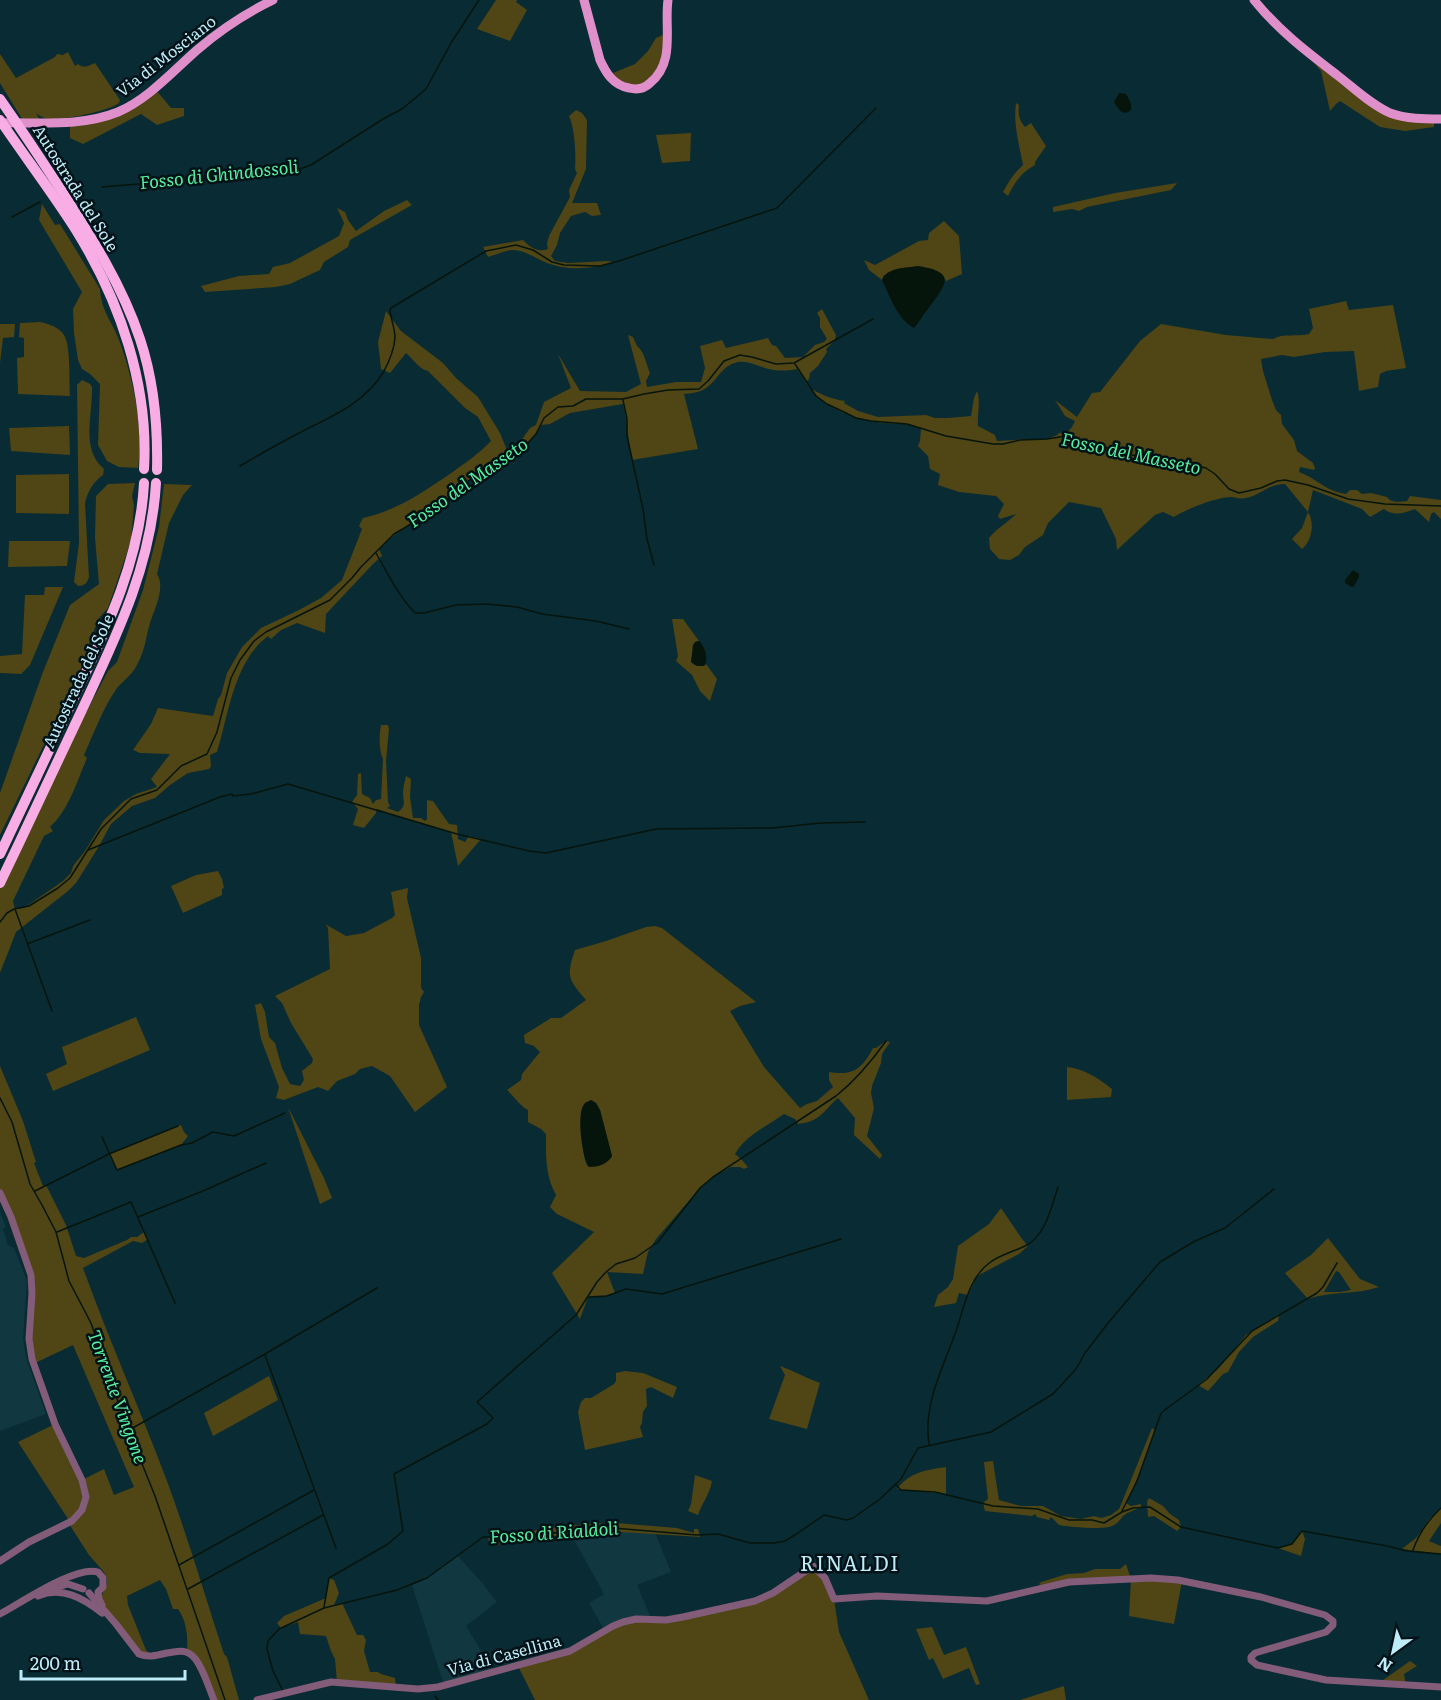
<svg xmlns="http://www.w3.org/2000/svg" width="1441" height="1700" font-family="Literata,serif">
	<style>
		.built { fill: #113740 }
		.green { fill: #4f4515; fill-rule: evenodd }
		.water { fill: #06150c }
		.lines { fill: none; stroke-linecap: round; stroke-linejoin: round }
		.stream { stroke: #06150c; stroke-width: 1.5 }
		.minor { stroke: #825c78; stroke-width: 7 }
		.major { stroke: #df90cb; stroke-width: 9 }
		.highway { stroke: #f9ade5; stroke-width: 10 }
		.labels { text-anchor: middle; stroke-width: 5; stroke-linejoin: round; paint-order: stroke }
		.street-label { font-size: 16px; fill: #beecf9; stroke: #001217 }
		.water-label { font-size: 18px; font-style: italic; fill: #57ef9f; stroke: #001217 }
		.quarter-label { font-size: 20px; letter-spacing: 1.5px; fill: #beecf9; stroke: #001217 }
	</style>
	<rect width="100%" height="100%" fill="#092b33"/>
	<g class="built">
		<path d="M0,1212l6,15 -3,2 5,16 6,3 13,33 -4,57 3,20 20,56 -46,17z"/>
		<path d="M604,1531l51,2 16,39 -34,13 15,35 -47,11 -16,-28 15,-9 -33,-60z"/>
		<path d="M457,1555l26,29 14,18 -31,24 28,46 -50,13 -32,-100 15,-7z"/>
	</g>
	<g class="green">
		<path d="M496,0h21l-1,2 11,8 -17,31 -33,-12z"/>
		<path d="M667,33l-2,30 -26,26 -31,-14 27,-11 13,-13 8,-13z"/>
		<path d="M68,52l7,14 3,-2c6,5 10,2 17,-1l25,37 -1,3c-10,8 -60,19 -75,15 -2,-1 -6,-3 -8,-5l5,9h-17l-24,-39v-29l16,24 39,-21 2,-3 6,1z"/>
		<path d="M1314,63l76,50 44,6v8l-29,4 -25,-4 -40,-26 -4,3 -6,7 -9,-40z"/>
		<path d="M156,90l15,18h13v8l-27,9 -16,-11 -58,30 -13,-6v-12l24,-3z"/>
		<path d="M1016,103l3,2c-1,9 0,15 6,22l6,-4 15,23 -11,16v3c-14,8 -20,17 -27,31l-5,-4c6,-11 11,-19 20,-27 -4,-21 -10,-41 -7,-62z"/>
		<path d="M576,110l6,3 5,7 -1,49 -14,34h25l4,12 -9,1 -7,-4 -14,4 -11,17 -3,12 -6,11 4,5 13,2 39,-2 6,1c-20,7 -46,9 -66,1 -11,-4 -23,-14 -36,-13 -7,1 -16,5 -23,7l-5,-10 40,-7c7,7 15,13 25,9l-1,-5 2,-8 21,-39 -1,-7 8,-17 -2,-4c1,-14 0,-40 -6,-53z"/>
		<path d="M691,133l-1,28 -28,2 -6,-28z"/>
		<path d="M1177,183l-6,7 -84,17 -8,4 -7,-2 -19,3v-5l62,-14z"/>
		<path d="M407,200l5,5 -62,35 -2,7 -24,15 -4,8 -30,14 -14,3 -71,5 -4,-6 38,-10 30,-2 4,-7 17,-4 49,-27 5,-13 -7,-15 8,4 3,8 8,11 28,-20z"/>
		<path d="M42,204l13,21 5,-1 40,65c1,22 12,32 19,51 14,38 25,88 19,128l-19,-1 -12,-6 -9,-16 2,-61 -10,-10 -8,-5 -4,-9 -4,-27 -1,-24 9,-17 -43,-72z"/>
		<path d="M944,221l15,15 3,38 -16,7 -3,-6h-59l-2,5 -13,-10 -5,-10 11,5 44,-24 9,-1 1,-7z"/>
		<path d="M1346,301l3,9 44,-5 13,63 -20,3 -6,3 -2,13 -19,4 -5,-40 -29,1 -31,5 -12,-2 -21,4 2,12 9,29 4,10 5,5 1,9 12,16 3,11 16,12 2,5 -1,2 -14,-3 -1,5c5,2 10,4 14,7 11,7 19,13 33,15l4,-4h7l5,4 9,-1 16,4c4,6 13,5 20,4l3,-5 31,4v19l-7,-7 -3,2 -2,8 -14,-13c-12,4 -21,8 -31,0l-14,8 -8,-8 -49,-19 -5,22c7,11 4,29 -6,37l-10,-10 10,-11 6,-16 -23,-28c-18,0 -23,11 -39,14 -5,1 -9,0 -14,-1 -16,0 -45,12 -58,20l-11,-5 -8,3 -38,35 -1,-11 -15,-31 -32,-6 -21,21 -5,12 -18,12 -6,8 -9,5 -11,-1 -9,-10 -1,-11c7,-9 18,-15 27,-24l-16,5 -2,-3 6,-12 -8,-8 -37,-4 -21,-7 2,-11 -10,-5 -2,-13 -10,-10 2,-5 1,-13c-12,-5 -25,-4 -38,-5 -26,-3 -56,-13 -73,-35 12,7 21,11 35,13l-1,2 14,8 20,6 48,-2 9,3h13l23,-2 3,-18 3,-7c4,9 0,24 1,35l17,9 2,6 33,-2h17l10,-4 2,-2c9,0 12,-3 16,-12l-10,-5 -10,-16 22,17 15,-24 8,-1 40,-51 21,-17 65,11 47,4c10,-6 24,-2 36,-5l4,-6 -4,-19z"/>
		<path d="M822,309l14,26 -1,5 -9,9 1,3 -9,14 -8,7 -1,6 -3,3 -9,-13c-9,2 -19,2 -28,0 -9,-2 -22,-9 -31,-7 -25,6 -19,31 -54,32l14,55 -66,11c-4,-19 -4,-37 -9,-56l-53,9 -20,11 -9,1c-14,27 -43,34 -66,50 -5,4 -9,9 -14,13 -9,8 -19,15 -29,23 -18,13 -38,21 -53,38l3,7 -9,8 -47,50 -1,19 -28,-10 -16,7 -10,9 -3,-3c-34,26 -39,76 -51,116l-7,3 1,11 -2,3 -21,4 -18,12 -15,13 -23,8 -21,18 -13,24 -22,35 -8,8 -52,41 -16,41v-90l40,-84 68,-128 9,-9 26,-72 16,-63 5,-43 28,1 -9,10 -14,28 -12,51c9,13 -3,36 -7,49 -4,14 -5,27 -12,40 -4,10 -14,17 -21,25 -14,20 -23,45 -33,67l3,3c-10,23 -18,52 -37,69l3,4 -9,5 -31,65 2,8 9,-1 39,-27 8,-8 2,-7 12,-15 19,-31 20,-19 12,-7 21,-7 -6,-8 19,-25 -30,-1 -7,-3 18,-26 7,-16 55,8 5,-17 3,-4 6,-22 15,-26 19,-19 38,-18 22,-12 21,-18 20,-51 -3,-3 4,-8c32,-7 57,-24 84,-42 15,-11 31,-21 44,-35l-13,-24 -13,-9 -37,-37c-9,-2 -15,-12 -22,-18l-16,20 -9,-4 -3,-27 8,-31 15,20 42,32 13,15 22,19 22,36 7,17 14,-9 9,-13 6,-3 8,-23 27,-14 -13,-34 22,37 46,1 15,-8 -13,-49 5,2 4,9c8,6 9,18 13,27l-4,8 1,6 29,-5h25l4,-14 -5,-22 22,-6 4,8 42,-10 4,7 4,1 9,12 18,-1 12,-12 9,-3 3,-3 -7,-12v-9l-3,-5z"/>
		<path d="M40,322c9,2 19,5 24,13 7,10 5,48 6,61l-52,-2 -1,-36 7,-1v-19l-5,-1 1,-14z"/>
		<path d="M0,324h15l-1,13 -11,1 -3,25z"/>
		<path d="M82,380l8,4 2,3c1,27 -12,62 12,82l-1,6c-10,7 -15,16 -18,28l4,74c-2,6 -4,9 -11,9l-4,-4 5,-39 -2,-158z"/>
		<path d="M69,426l1,29 -59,-4 -2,-23z"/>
		<path d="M69,474v40l-53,-1v-38z"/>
		<path d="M135,483l-3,13 2,9 -3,36 -23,67 -9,10 -9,22 -3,16 -87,179v-42l43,-121 27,-67 29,-21 -4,-46 1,-42 12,-12z"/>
		<path d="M9,541h61l-3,25 -59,1z"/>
		<path d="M45,587h18l-33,78 -9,9 -21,-1v-17l22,-2 3,-59h19z"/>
		<path d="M672,619h11l16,22 -4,1 -4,20c3,4 8,4 13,4l2,-2 11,15 -7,22 -10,-10 -8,-16 -16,-14 2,-5z"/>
		<path d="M381,725h7l1,4 -3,32 2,41 2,4 -3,2 11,4c9,-7 5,-10 5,-19 0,-6 2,-12 3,-17l5,3 -1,18 3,21h8l4,3 2,-2v-19l6,1 16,23 8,1 1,14 7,3 4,-6 12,3 -23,27 -7,-34 -74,-23 -1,4 -12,15 -11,-3 5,-16 -6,-7 5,-7 1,-21 3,-1 1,21 8,4 3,6 3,-4 5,-1 2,-40c-4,-8 -4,-24 -2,-34z"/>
		<path d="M218,871l4,8 2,9 -2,1v6l-39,18 -12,-27 25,-11z"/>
		<path d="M408,888l-1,10 14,60v30l3,4 -3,5 -2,8v20l28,62 -32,25 -25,-36 -18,-10 -12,3 -5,5 -18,7 -9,10 -10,-4 -34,13 -8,-2 3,-11 -18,-48 -6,-34 6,-2 4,9 4,25 6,6 7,25 8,16 10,2 4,-6 -2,-9 10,-8 1,-4 -22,-36 -9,-20 -7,-7 55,-27 -2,-41 -3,-4 21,12 18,-3 28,-15 3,-3 -4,-23z"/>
		<path d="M655,926l7,2 94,74 -16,4 -10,5 34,56 36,41 7,-4 10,-3 16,-14 -4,-7v-8c24,4 33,-3 44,-24h3l10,-7 4,1 -8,12 -1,9 -9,23 -1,7 3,15 -7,28 15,19 -2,4 -26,-24 1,-17 -17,-20c-8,6 -13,15 -21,20 -6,4 -13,5 -19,6l-3,-5 -11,-5c-17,12 -39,22 -49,40l6,5 7,8 -4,2 -4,-2h-9l-18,10 -13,11 -44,51 -8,13 -5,22 -36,-2 8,21 -15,4h-12l-8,22 -28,-46 42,-41 -37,-18 -7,-7 6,-12c-11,-20 -10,-39 -10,-61l-5,-5 -13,-7v-12c-8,-4 -14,-14 -21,-20l14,-10 1,-6 18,-22 -6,-6 -9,-3 -1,-8 27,-17h10l25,-18c-18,-21 -20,-23 -11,-50l31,-9 40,-14zM591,1100l5,3 4,7 12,46 -1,2 -22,9c-12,-13 -1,-49 2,-67z"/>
		<path d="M136,1017l14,33 -97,41 -7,-17 21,-10 -5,-17z"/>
		<path d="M0,1066l23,55 13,41 -2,1 9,23 3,-1 20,40 10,31 8,2 43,-18 4,-3h6l7,-5 4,7 -6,4 -9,-2 -50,27c26,72 57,141 84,213 21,57 38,115 57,173l3,3 12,43h-25l-16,-37 -11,-11c1,-15 0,-30 -9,-43h-5l-7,-20 -6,-9 -33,16 1,9 18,45 4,4 -6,2 -37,-44 -5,-13v-4l5,-11v-6l-4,-7 -14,-16 -18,-28 -1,-5 -52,-80 37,-18 27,56 22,-11 10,26 20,-8 -61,-142 -40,19 -3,-14 1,-70 -31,-87z"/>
		<path d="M1067,1067c18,2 31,11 45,22l-1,8 -44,3z"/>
		<path d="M288,1107l36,71 8,20 -12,6z"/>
		<path d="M181,1125l3,7 4,4 -7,9 -64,25 -8,-16z"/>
		<path d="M1001,1208l21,31 6,7 -9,8 -42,22 -9,19 -9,-2 -3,10 -22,4 4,-12 10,-8 5,-8 5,-33 31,-22z"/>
		<path d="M1328,1238l32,41 19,8c-24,8 -49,4 -71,12l-23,-26 26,-18zM1336,1271l3,1 12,18 -11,2h-16z"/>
		<path d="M1279,1314l-1,7 -25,16 -14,15 -11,20 -5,2 -15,17 -10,-6 20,-16 28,-34z"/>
		<path d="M780,1366c14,5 26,12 40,17l-13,46 -38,-10 16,-44z"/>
		<path d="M625,1371l18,2 34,14 -4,11 -22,-11 -5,2 1,17 -4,6 -1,11 -2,4 3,10 -58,13 -7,-38 3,-10 4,-4h6l23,-14 2,-3v-8z"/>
		<path d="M269,1376l9,24 -65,36 -9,-23z"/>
		<path d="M1152,1428l3,2c-8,25 -17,49 -29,73l5,3 10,-2v3c-6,3 -13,5 -18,9 -3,4 -6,8 -11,10 -8,4 -44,1 -53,-1l-8,-8 -2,3 -12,-3 -2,-3 -3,2 -47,-5 -2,-8 5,-4 -4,-37 9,-1 6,39 22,6h22l18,10 20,3 13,-3 7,2 10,-3 8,-6 3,-7z"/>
		<path d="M946,1467v27l-49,-5c13,-17 29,-19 49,-22z"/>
		<path d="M695,1475l17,6c-2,13 -10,22 -14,34l-10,-4 3,-7z"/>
		<path d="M1149,1498l14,8 7,8 9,6 2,7 -4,4 -23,-15 -6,1 -1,-15z"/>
		<path d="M1441,1508v15l-12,18 12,5v8l-39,-5 15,-12 13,-19z"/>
		<path d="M616,1523l61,5 17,5v-4h4l2,8 -96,-6 -103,13 -6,2 -7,-6 4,-9 17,2 29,-3 5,3h4l1,-5 39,-4z"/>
		<path d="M1302,1531l3,8 -4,17 -23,-8 14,-4z"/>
		<path d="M1126,1564l5,15 51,2 -8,43 -45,-8 2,-37 -87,9 -5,-4 2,-2 26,-8 17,-1 11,-4h25z"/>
		<path d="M813,1566l12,12 9,21 5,33 30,68h-334l-17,-34 35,-10 70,-34 43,-2 89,-19z"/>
		<path d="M329,1578l5,2 5,13 -5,12 8,-2 15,32h6l3,5 -2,11 6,21h8l3,2 14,4 1,9 -59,-5 -2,-23 -4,-8 -5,-15 -26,-2 -2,-12 -17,6 -4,-5 7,-7 42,-18z"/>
		<path d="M932,1627l12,28 22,-8 14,37 -4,1 -7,-17 -26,11 -10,-21 -4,2 -13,-31z"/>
		<path d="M1410,1661l7,5 -13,8 2,11 -27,-2z"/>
		<path d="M1064,1686l2,14h-46z"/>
	</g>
	<g class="water">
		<path d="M1119,93l7,1c3,5 6,10 5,16 -8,7 -13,-1 -17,-8z"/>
		<path d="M918,266c40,6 28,19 10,43 -5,6 -9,14 -14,19 -17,-9 -24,-32 -32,-48 5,-13 24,-12 36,-14z"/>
		<path d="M1353,570l6,4v3l-5,9 -2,1 -7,-4v-3z"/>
		<path d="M699,641c6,5 10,19 5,25h-7l-6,-4 2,-17 2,-3z"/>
		<path d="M591,1100l5,3 4,7 12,46c-4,8 -14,11 -23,11 -7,-8 -12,-52 -6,-61 2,-4 4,-4 8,-6z"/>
	</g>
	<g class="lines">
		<g class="stream">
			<path d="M102,187l192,-16 17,-6 72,-46 19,-10 24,-20 25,-46 28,-43"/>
			<path d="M12,217l28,-15"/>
			<path d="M795,364l21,32 11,8 17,8 12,6 15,3 36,3 39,12 47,8h10l17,-4 27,-1 19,-3 66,19 47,7 27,6 9,6 14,15 10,4 22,-5 16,-7 8,-1 23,5 40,14 37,5 56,2"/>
			<path d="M623,400l4,19v17l16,73 4,30 7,26"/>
			<path d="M240,466c20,-12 40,-23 61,-34 31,-16 62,-28 82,-59 6,-11 11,-22 12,-35 0,-10 -4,-18 -5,-28l1,-2 95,-57 30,-6 17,5 19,12 12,3 36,1 19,-5 158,-53 99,-100"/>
			<path d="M376,553c12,21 22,42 39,60h9l32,-8 31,-1 30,3 25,7 54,7 33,8"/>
			<path d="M88,850l132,-53 12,-3 1,2 18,-2 37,-10 169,50 72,17 17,2 110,-24 116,-1 49,-5 44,-1"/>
			<path d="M15,909l37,102"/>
			<path d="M0,922l7,-9 7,-4 15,-3 29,-18 12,-10 31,-49 30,-30 26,-9 24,-24 26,-12 10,-22 14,-54 9,-18 14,-19 12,-9 64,-32 22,-22 9,-11 33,-33 34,-20 22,-17 24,-21 38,-21 17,-13 7,-8 8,-16 14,-11 15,-1 13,-7h37l21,-5 24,-4 31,-1 9,-8 16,-20 16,-6 12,2 24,7 18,-1 79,-44"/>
			<path d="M27,944l63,-24"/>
			<path d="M0,1098l12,24 18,62 12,21 14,27 13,49 22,42 33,96 31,77 70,204"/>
			<path d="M102,1137l15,33 64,-25 11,-2 21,-11 21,4 51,-23"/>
			<path d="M35,1191l74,-37 69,-28"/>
			<path d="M138,1217l65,-26 63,-28"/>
			<path d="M57,1232l74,-30 44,101"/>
			<path d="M589,1297l18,-1 19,-7 36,5 179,-55"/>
			<path d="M265,1355l71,193"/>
			<path d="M129,1430l136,-76 112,-66"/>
			<path d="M929,1444c-6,-39 13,-74 26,-110 9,-24 12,-53 33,-70 10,-9 25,-12 37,-18 21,-10 26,-39 33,-59"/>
			<path d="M896,1485l5,5 34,2 58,14 45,3 31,11h23l12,3 18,-11 11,-4 17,-1 31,20 97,21 14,-4 10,-13 85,15 20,5 34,3"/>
			<path d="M1122,1511l15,-30 23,-65 2,-4 45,-33 45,-48 65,-38 6,-6 14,-24"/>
			<path d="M1413,1550c6,-17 15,-30 28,-42"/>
			<path d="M179,1565l135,-75"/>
			<path d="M188,1589l135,-74"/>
			<path d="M324,1607l5,-29 59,-34 15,-13 -9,-57 93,-50 6,-6 -16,-16 99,-87 21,-33 9,-10 10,-8 19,-6 23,-16 42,-54 13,-11 123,-81c20,-16 35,-34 50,-55"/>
			<path d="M283,1691l-10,-20 -6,-22 1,-8 11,-12 45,-21 73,-18 30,-12 56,-41h23l107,-9 84,7 21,-1 32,9h24l11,-2 10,-6 29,-20 23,5 6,-2 27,-19 21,-20 17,-31 73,-16 62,-38 23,-25 9,-16 23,-30 52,-61 35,-21 30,-13 49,-39"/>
			<path d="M435,1696l3,4"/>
		</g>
		<g class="minor">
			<path d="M0,1193l11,24 20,58 1,18 -3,46 3,20 23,65 27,56 4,17 -4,13 -10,11 -43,21 -29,19"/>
			<path d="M54,1588l14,-4 15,5"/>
			<path d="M89,1593l27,31 23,30c10,4 19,1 28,-1 8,-1 16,-4 23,1 11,6 19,35 24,46"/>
			<path d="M38,1596c24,-10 45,2 64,17"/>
			<path d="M0,1614c21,-11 76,-49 98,-42l5,6v9l-5,5 1,7 3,6"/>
			<path d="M257,1700l74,-18 87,7 20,-2 132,-36 43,-25 10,-4 13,-3 30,1 17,-3 72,-16 18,-8 40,-27 12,12 9,21 43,-3 110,5 82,-19 82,-4 27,2 83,17 64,18 8,6v4l-7,7 -71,21 -4,4v3l6,5 69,15 115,7"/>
		</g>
		<g class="major">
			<path d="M584,0l16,60c6,13 13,25 29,28 8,2 15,1 21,-5 26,-21 14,-55 18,-83"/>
			<path d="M1254,0c24,30 53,52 83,75 17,13 33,29 53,38 17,6 34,6 51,6"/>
			<path d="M0,123c39,-1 81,4 118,-11 30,-13 54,-40 79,-62 22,-19 49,-37 76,-50"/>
		</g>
		<g class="highway">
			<path d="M0,99c21,30 41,60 61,91 31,48 61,95 79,149 14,42 18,87 17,131"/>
			<path d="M0,120c25,37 52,72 76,110 44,71 73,155 68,239"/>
			<path d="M0,854c24,-51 48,-101 72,-152 33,-70 68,-140 72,-219"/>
			<path d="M0,883c27,-56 53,-112 80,-169 35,-75 71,-146 76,-231"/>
		</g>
	</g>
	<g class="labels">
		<g class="street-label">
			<text transform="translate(166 56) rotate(-38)" y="6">Via di Mosciano</text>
			<text transform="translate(76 188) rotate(58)" y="6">Autostrada del Sole</text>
			<text transform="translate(78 681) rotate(-65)" y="6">Autostrada del Sole</text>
			<text transform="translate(504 1655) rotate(-15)" y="6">Via di Casellina</text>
		</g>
		<g class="water-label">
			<text transform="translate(219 175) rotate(-6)" y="6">Fosso di Ghindossoli</text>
			<text transform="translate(1131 454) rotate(12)" y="6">Fosso del Masseto</text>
			<text transform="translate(468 483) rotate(-35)" y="6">Fosso del Masseto</text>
			<text transform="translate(117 1397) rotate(70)" y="6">Torrente Vingone</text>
			<text transform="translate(554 1533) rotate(-4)" y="6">Fosso di Rialdoli</text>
		</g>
		<g class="quarter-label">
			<text x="850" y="1571">RINALDI</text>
		</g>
	</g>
	<g transform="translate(1393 1652) rotate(213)" stroke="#001217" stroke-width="4.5" paint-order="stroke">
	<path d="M0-4.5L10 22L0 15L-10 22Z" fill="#beecf9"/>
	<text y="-9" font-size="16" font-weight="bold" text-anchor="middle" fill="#beecf9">N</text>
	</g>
	<path d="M21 1670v9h164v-9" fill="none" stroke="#beecf9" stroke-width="3"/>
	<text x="30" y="1670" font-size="18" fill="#beecf9" stroke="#001217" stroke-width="4.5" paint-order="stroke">200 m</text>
</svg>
